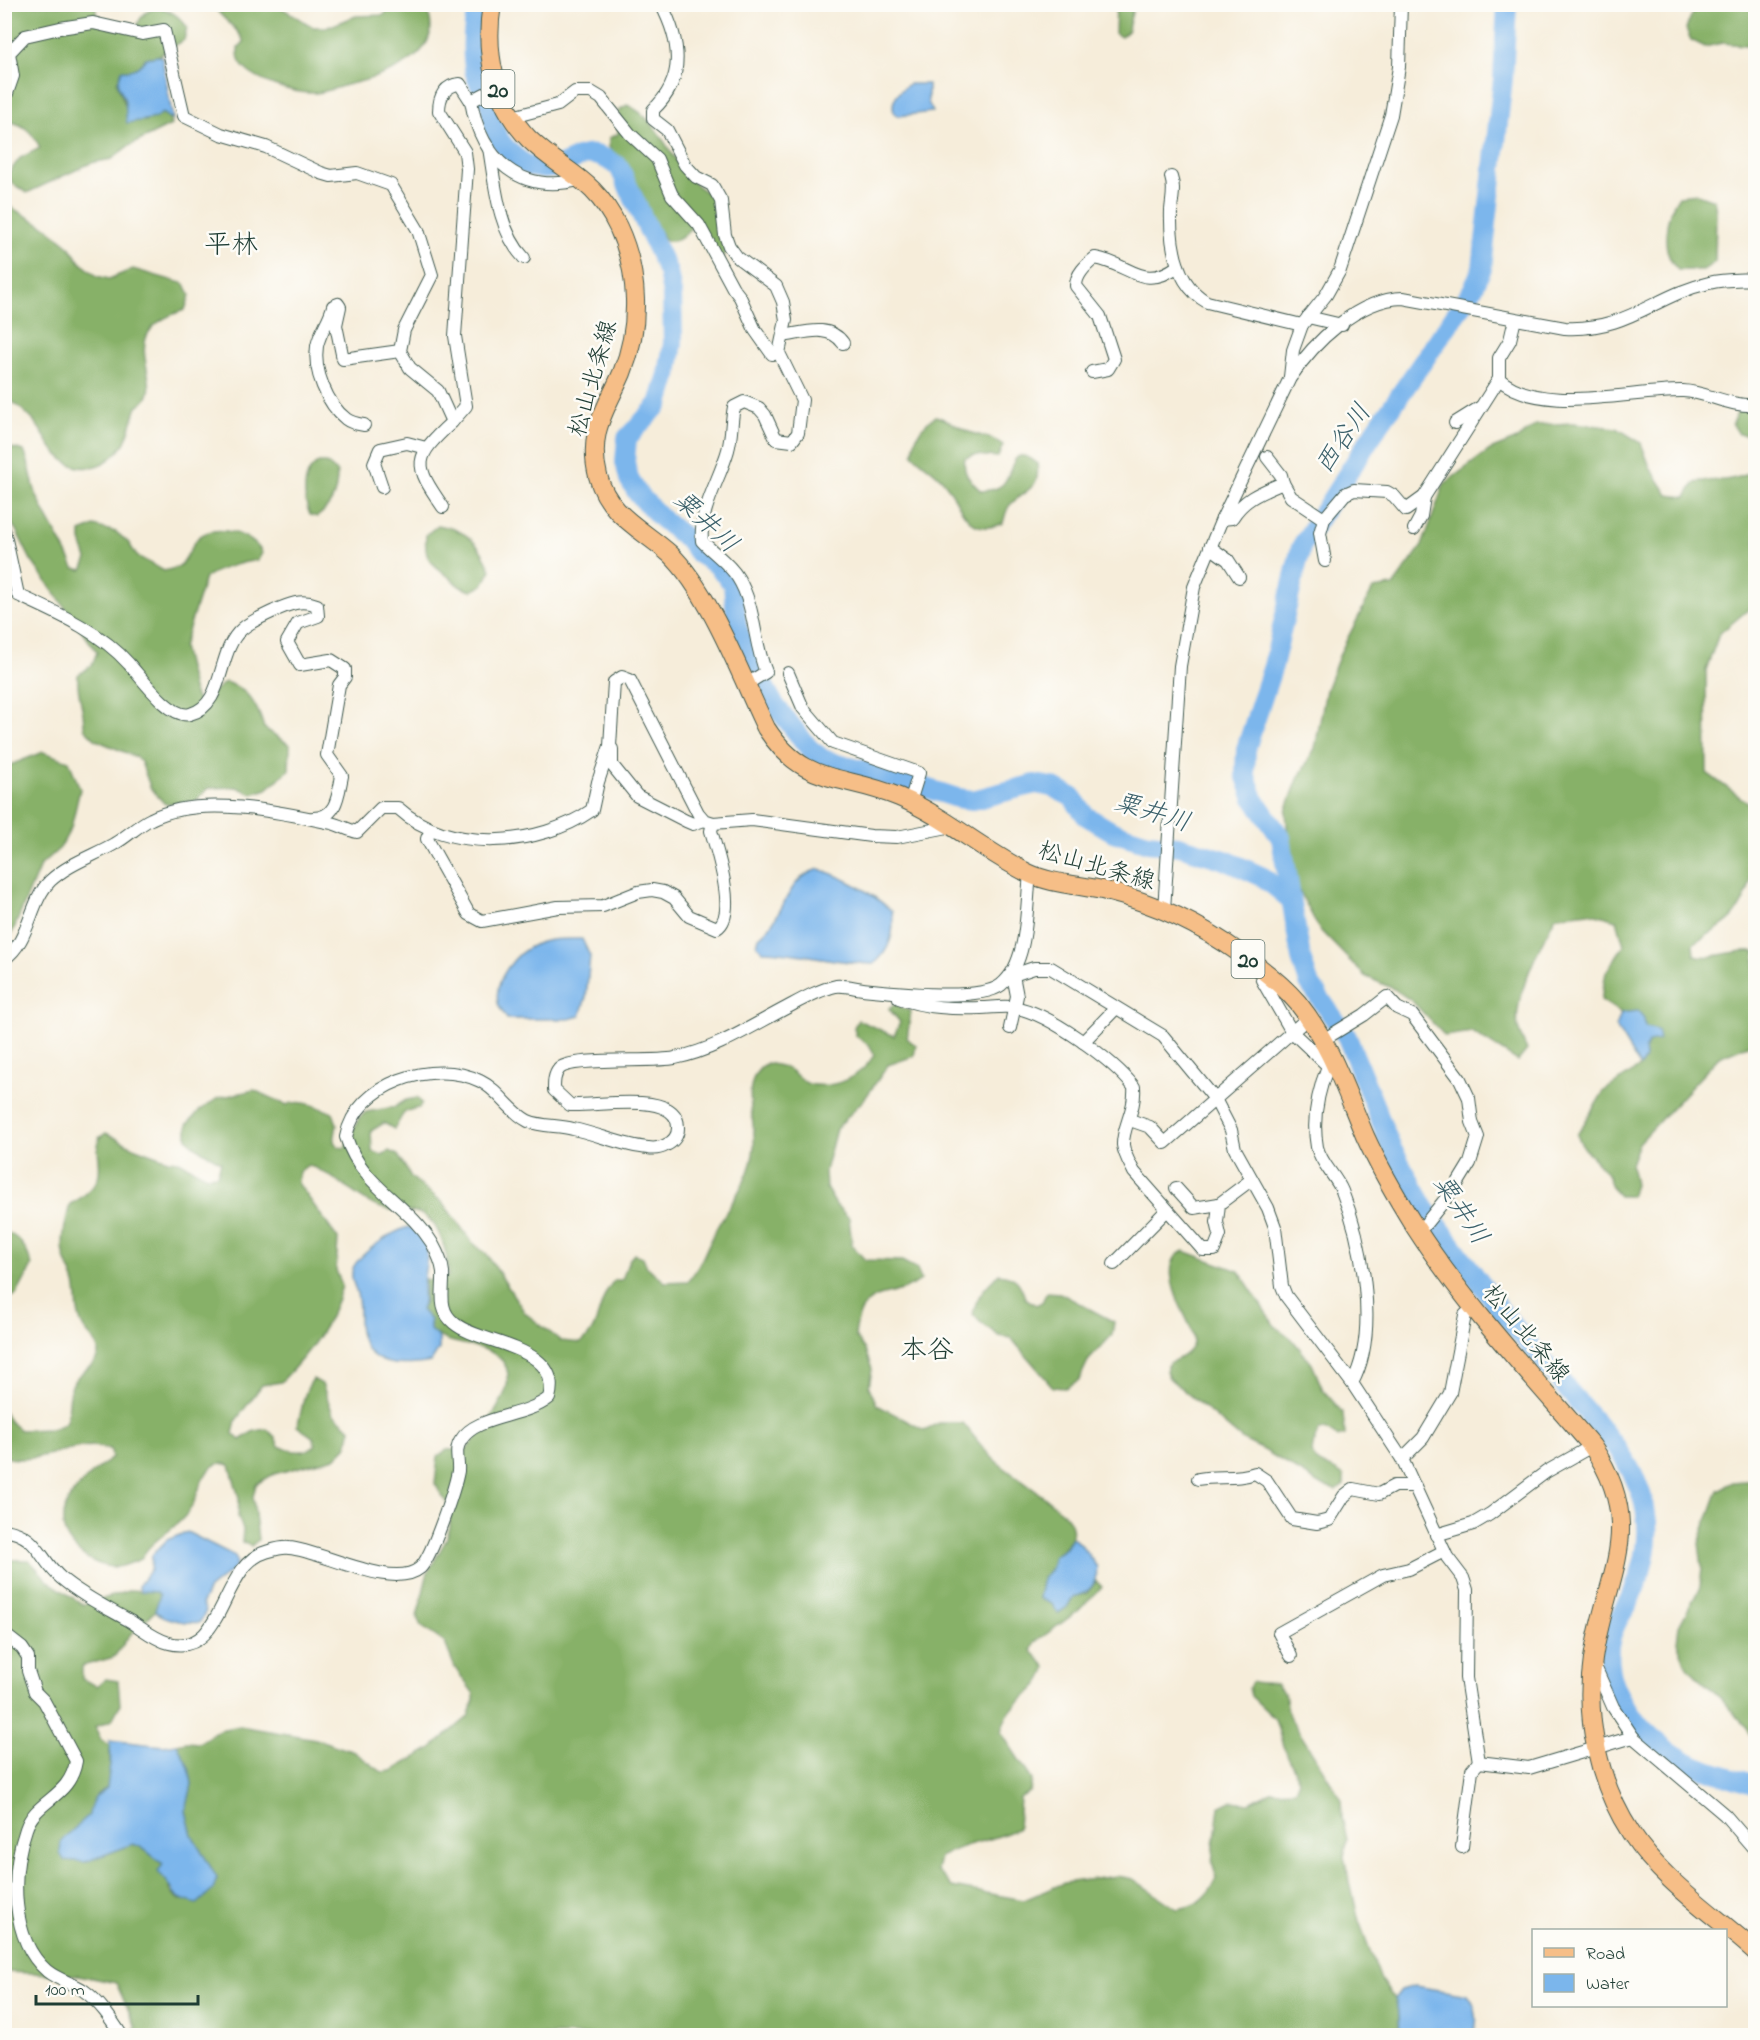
<svg xmlns="http://www.w3.org/2000/svg" width="1760" height="2040" font-family="'Indie Flower','Klee One',sans-serif">
	<style>
		.forest { fill: #87b168; stroke: #53774e; stroke-width: 1.5 }
		.water { fill: #7bb6ec; stroke: #4d7a90; stroke-width: 1.5 }
		.lines { fill: none; stroke-linecap: round; stroke-linejoin: round }
		.river { stroke: #7bb6ec; stroke-width: 20 }
		.street-casing { stroke: #3f574d; stroke-width: 14 }
		.primary-casing { stroke: #3f574d; stroke-width: 20 }
		.street { stroke: #fff; stroke-width: 12 }
		.primary { stroke: #f6be87; stroke-width: 18 }
		.labels { text-anchor: middle; stroke-width: 5; stroke-linejoin: round; paint-order: stroke }
		.shield { fill: #fdfcf7; stroke: #62766e; stroke-width: 1.5 }
		.shield-label { font-size: 22px; font-weight: bold; fill: #1f3d34 }
		.street-label { font-size: 24px; fill: #1f3d34; stroke: #fdfcf7 }
		.water-label { font-size: 26px; font-style: italic; fill: #3b616b; stroke: #fdfcf7 }
		.quarter-label { font-size: 27px; fill: #1f3d34; stroke: #fdfcf7 }
	</style>
	<rect width="100%" height="100%" fill="#fdfcf7"/>
	<filter id="ink" filterUnits="userSpaceOnUse"><feTurbulence type="fractalNoise" baseFrequency=".0167" numOctaves="2"/><feDisplacementMap in="SourceGraphic" scale="12" xChannelSelector="R" yChannelSelector="G"/><feConvolveMatrix kernelMatrix="1 2 1 2 8 2 1 2 1" color-interpolation-filters="sRGB"/></filter>
	<filter id="wash" filterUnits="userSpaceOnUse"><feTurbulence type="fractalNoise" baseFrequency=".008" numOctaves="4" result="noise"/><feDisplacementMap in="SourceGraphic" scale="24" xChannelSelector="R" yChannelSelector="G"/><feGaussianBlur stdDeviation="1.35" result="paint"/><feColorMatrix in="noise" values="0 0 0 0 0 0 0 0 0 0 0 0 0 0 0 0 0 1.4 0 .05"/><feComposite in="paint" operator="in"/></filter>
	<g filter="url(#wash)">
		<rect width="100%" height="100%" fill="#f6edda"/>
		<g class="forest">
			<path d="M5,5h91v9l14,14h26c10,-28 35,-23 51,-1l-3,13 -26,16 -12,2c-7,10 -12,13 -24,13l-5,12 8,22 10,15 10,1 17,-8 7,5 2,7 -44,22 -15,12 -21,4 -64,30 -14,-9 -5,-10 12,-16 20,-10c-7,-16 -17,-25 -35,-27z"/>
			<path d="M217,5h60l36,22h15l28,-11 28,-1 8,-10h33c26,51 -42,72 -79,80 -10,3 -21,7 -31,8 -20,1 -65,-12 -75,-31 -2,-3 -2,-10 -2,-14l6,-6c-5,-14 -20,-21 -28,-33z"/>
			<path d="M1116,5h18l-7,27 -6,5 -6,-4z"/>
			<path d="M1692,5h63v41l-33,-3 -17,4 -14,-7 -5,-11 7,-18z"/>
			<path d="M627,105c30,12 43,53 65,76 8,9 19,11 24,22 7,12 14,41 8,53h-8l-18,-27 -7,-2c-5,9 -14,16 -25,14l-12,-17 -15,-36 -30,-41v-9l9,-4 1,-24z"/>
			<path d="M1697,194l17,6 2,11 -1,51 -12,8h-25c-19,-18 -13,-55 1,-74z"/>
			<path d="M5,204l41,23 22,18 12,17 17,14 12,3 24,-10 52,15 5,11 -5,15c-81,24 -9,76 -48,97 -4,10 -8,27 -12,35 -16,25 -45,37 -69,11 -10,-11 -15,-26 -27,-37 -7,-7 -16,-14 -24,-20z"/>
			<path d="M1755,405v31l-16,-2 -7,-11 7,-15z"/>
			<path d="M936,416c12,4 21,10 31,15 13,6 25,5 36,14l-5,12 -24,-2 -9,3c-3,16 5,22 16,33 9,-1 16,-1 22,-7 12,-12 6,-42 34,-21 4,28 -12,25 -27,42 -4,4 -5,12 -7,18 -37,16 -40,-17 -58,-40 -9,-12 -22,-18 -32,-29 1,-18 8,-28 23,-38z"/>
			<path d="M1573,423l44,5 24,15 9,24 18,28 18,2 9,-15c20,-3 32,1 52,-8l8,5v32l-4,5 5,7 -1,81 -36,30 -13,36 1,103 48,35c0,34 3,77 -20,106 -9,12 -29,21 -42,30l1,11c21,6 40,-7 61,-4v91l-36,15 -80,86 -8,21 4,21 -4,11h-12c-11,-10 -7,-16 -14,-25 -10,-12 -22,-21 -28,-36l27,-44 36,-24 5,-9 -1,-8 5,-8 -4,-15 -19,-15 -5,1 -20,-13 5,-28 18,-27 -7,-25 -28,-8 -33,4c-14,25 -44,84 -38,112 2,7 6,15 9,22l-9,11 -46,-29 -27,4 -32,-34 -19,-13 -29,-13 -46,-47 -22,-43 -9,-46 -2,-29 12,-32 17,-31 11,-58 15,-39 32,-62 20,-3 29,-40 22,-62 46,-34 27,-11 19,-14z"/>
			<path d="M4,446l20,5c7,15 7,30 13,45 11,26 26,47 37,72l8,2 5,-11 -6,-18v-9l13,-6 22,6 12,10 9,14 27,15 15,-4c8,-8 11,-19 18,-28 16,-18 57,-5 65,14l-4,7c-15,2 -42,9 -53,18l-22,69 12,50 5,5 25,-20c23,6 33,24 39,46l26,17 -1,25 -22,19 -15,5 -15,-7 -29,1 -12,13 -31,3 -14,-15 -10,-27 -5,-5 -40,-17 -12,-12c1,-19 -8,-34 -6,-53l14,-10 5,-13 -66,-92 -15,-30 -11,-16z"/>
			<path d="M318,463h8l11,9c0,20 -3,32 -20,45l-7,-2c-7,-16 -9,-42 8,-52z"/>
			<path d="M438,525c29,5 42,18 53,45l-8,15 -11,6c-18,-5 -14,-8 -27,-17 -17,-14 -21,-16 -19,-39z"/>
			<path d="M43,752l26,9 11,28 -9,39 -11,20 -20,18 -27,65 -8,7v-171z"/>
			<path d="M895,1004l16,7 -4,28 9,6 -2,11 -26,9 -22,32 -30,32 -11,42 1,17 10,17 13,13 3,27 13,15 37,1 15,8 4,11c-32,24 -60,1 -66,56l10,14 7,19 -3,18 8,18 47,25 15,-7h24c11,13 21,28 34,39 14,12 67,47 73,59 8,16 -4,27 -16,35l-3,13 -8,9 -4,20 13,6 7,9 8,-6 6,-10 14,-4 9,-12 6,6 -24,24 -44,32 -3,7 15,17c-5,30 -37,29 -45,65l31,48 -2,11 -10,7 -2,30c-25,14 -51,13 -78,29l-3,13 15,17 72,13 40,-17 53,-7 16,3 44,30c21,-3 31,-11 40,-31l-5,-16 7,-55 12,-6 19,2 21,-12 24,-1 4,-10 -16,-34 -8,-27 -24,-23 -2,-8 3,-6 24,2 9,10 4,22 52,82 1,20 5,22 -3,17 15,64 22,59 13,19 5,15 1,21h-1272l8,-8 -20,-44 -38,-8 -73,-3v-412h24l20,22 35,23 47,-15 26,2 3,4 -5,15 -26,25 -15,21 -32,9v13l15,7 9,-7 12,2 2,24 -8,15 -17,7 6,13 9,6v30l-3,12 -10,6 -8,21 -28,26 24,21 48,-18 8,3 22,17 8,28 9,8c18,-3 31,-2 37,-22l-25,-42 -6,-25 6,-27 -3,-16 -12,-24 9,-2 13,1 20,-13 21,-4 76,13 38,13 28,20 10,-1 38,-22 38,-32 6,-17v-6l-19,-26 -10,-25 -24,-17 -4,-9 11,-45 18,-32 4,-13v-19l-15,-24 3,-28 9,-6 20,-1c19,-25 70,-79 19,-99 -21,-8 -39,-5 -56,-20v-10l-9,-10 4,-9v-22l13,3 10,-6c1,-18 -8,-58 -30,-63 -17,-3 -35,-1 -50,-11 -21,-12 -37,-29 -60,-37l-9,7 -1,11 40,56 -2,31 6,16c-11,39 -33,67 -61,96l-19,3 -26,35 -3,14 7,6 14,-9 13,-2 8,8 4,9c12,6 25,8 36,0l-1,-8 -17,-12c6,-16 5,-33 16,-47l9,5 11,30 18,15 -4,17 -12,12 -61,16 -18,10 -3,13 5,43 -7,6 -9,-4 1,-13 -5,-12 1,-19 -9,-33c-7,-2 -12,-3 -18,2 -13,12 -13,27 -21,41 -12,21 -39,29 -50,51 -8,3 -18,8 -26,8 -24,0 -55,-24 -52,-50 2,-24 31,-46 49,-59l-1,-8c-34,-14 -72,17 -106,7l-1,-46 5,10 11,9 33,-1 12,-6c6,-13 2,-28 8,-40 6,-13 25,-16 25,-31 0,-12 -12,-17 -16,-27 -6,-12 -4,-23 -6,-36 -1,-12 -10,-23 -12,-35 -3,-15 2,-34 6,-50 11,-5 28,-18 29,-31 2,-13 -3,-19 0,-35l7,-5 27,14 35,13 11,1 28,15 10,-1 4,-13 -27,-16 -7,-8v-13l12,-14 19,-13 36,-8 32,15c15,-7 32,2 47,8l4,11 -3,18 5,5 6,1 14,-30 7,-6 29,-5 11,-7 11,-2 5,5 -3,5c-20,3 -15,8 -25,21l-10,-6 -13,8 1,20 10,4 7,-4 9,4 13,22 32,26 29,39 16,14 37,57 36,28 20,2c21,-15 16,-46 34,-63h7l7,-20 5,-6 9,3 4,10 18,15 23,-1c14,-16 18,-33 28,-52 15,-27 35,-49 38,-82 3,-28 -17,-66 13,-84 6,2 13,2 19,5 8,3 14,13 23,16 25,6 53,-8 65,-29l-4,-9 -14,-10 -2,-9 4,-7 36,16 6,-14 -11,-13z"/>
			<path d="M4,1232c17,4 24,19 28,34l-15,28 -12,7z"/>
			<path d="M1184,1251l55,20 35,54 18,14 20,25 11,26 20,23 2,22 -8,2 -12,-8 -6,1c-18,37 3,30 25,46v9l-7,5 -12,-3 -61,-37 -21,-10 -74,-62 -3,-7 3,-8c38,-15 23,-31 11,-58 -7,-16 -17,-45 4,-54z"/>
			<path d="M999,1274c17,2 21,8 26,24l11,7 6,-3 5,-10 13,1 54,29 -2,13 -24,26 -9,19 -14,8 -12,-1 -42,-49 -12,-2 -19,-14 -7,-8c3,-18 13,-28 26,-40z"/>
			<path d="M1755,1480h1l-1,264 -11,-20 -23,-26 -34,-31 -10,-25 2,-16 21,-39 2,-20 -3,-24 19,-53 15,-8z"/>
		</g>
		<g class="water">
			<path d="M158,56l4,1 11,63 -11,-7 -6,5 -29,5c-2,-8 0,-18 -3,-25 -6,-15 -8,-11 -2,-28 12,1 17,-2 24,-12z"/>
			<path d="M909,84h19v18l5,10 -34,4 -5,-3c-4,-14 5,-22 15,-29z"/>
			<path d="M819,869c29,10 50,22 73,42 3,21 -1,38 -18,53 -38,-1 -73,-12 -111,-13l-6,-6 2,-8c28,-21 24,-58 60,-68z"/>
			<path d="M582,939l8,17 -4,41 -6,19 -11,3h-62c-3,-5 -8,-11 -9,-16 -5,-23 18,-51 38,-59 13,-6 32,-5 46,-5z"/>
			<path d="M1638,1011l6,7 1,9 12,3 2,10 -10,2 -5,8 1,8 -5,9 -24,-40 5,-14z"/>
			<path d="M408,1227c32,9 15,38 15,60 0,10 2,14 -2,23l9,10v10l9,8v11l-8,13c-29,5 -63,7 -71,-30 -2,-11 0,-22 -2,-33 -1,-10 -9,-20 -5,-31 7,-15 39,-36 55,-41z"/>
			<path d="M187,1532l48,24 2,6 -2,6 -26,21 -7,14 4,8 -6,11c-11,2 -35,-2 -45,-11l5,-16 -3,-3 -16,-1 -3,-5 13,-16 1,-15 15,-15z"/>
			<path d="M1072,1538l8,5 17,24c-1,18 -6,25 -24,30l-6,10 -9,6 -6,-9 -13,-6 4,-20 8,-9 3,-13 12,-8z"/>
			<path d="M109,1740l54,6 14,-2 12,24 3,16 -6,27 6,24 25,43 -4,12 -16,14c-31,-7 -19,-15 -39,-32l5,-8 -22,-17 -8,-3 -48,18 -21,-2 -4,-7 1,-12 28,-26c1,-14 7,-20 18,-27l4,-32z"/>
			<path d="M1415,1986l53,9c9,10 11,28 5,40h-73l-1,-21 -5,-15 7,-9z"/>
		</g>
		<g class="lines">
			<g class="river">
				<path d="M479,4c-7,22 -8,42 -5,64 1,12 10,23 15,34 3,9 2,19 5,27 6,16 27,37 44,39 36,5 40,-32 81,-1l49,105 4,22 1,49 -5,31 -9,30 -32,34 -2,24 4,17 9,15 24,25 26,21 11,14 18,11 16,19 4,43 14,36 23,41 35,44 14,11 14,5 59,14 61,20 16,2 62,-16 17,3 20,10 14,19 27,16 35,11 31,3 46,14 38,17 28,23"/>
				<path d="M1507,4l-4,74 -21,190 -9,21 -102,148 -70,110 -28,119 -27,83 -1,25 9,25 27,39 20,120 8,25 38,54 44,110 34,61 76,103 112,132c35,46 45,90 22,145 -7,17 -19,31 -24,49 -14,50 31,99 71,122 22,12 50,18 74,26"/>
			</g>
		</g>
	</g>
	<g filter="url(#ink)">
		<g class="lines">
			<defs>
				<g id="street">
					<path d="M661,4c20,38 25,75 -8,106v9l14,11 18,35 11,12 16,8 9,16 4,34 4,11 8,11 39,29 7,16 3,18 -7,33 23,47 -4,33 -6,8 -16,-2 -11,-24 -6,-7 -15,-6 -10,5c-3,14 -2,29 -6,43 -8,29 -29,60 -26,91 12,13 27,22 36,37 18,29 15,64 28,94l-21,13"/>
					<path d="M471,101c10,59 50,95 111,78"/>
					<path d="M4,102l9,-26 -4,-23 16,-17 35,-8 33,-5 49,11 22,-4 20,86 37,18 45,13 55,26 10,3 26,-3 34,12 27,45 14,45 -28,55 -4,21 10,17 28,23 14,31 14,-16 -11,-70 12,-167 -2,-17 -26,-41c0,-15 6,-26 21,-27l11,17 27,-14"/>
					<path d="M512,117l46,-12 17,-13h16l10,6 29,36 27,25 15,36 27,30 34,63 7,9 15,33 17,24 7,-1"/>
					<path d="M489,148c6,35 9,83 35,110"/>
					<path d="M1171,177c4,11 1,21 0,33 -1,34 4,74 36,92l95,23"/>
					<path d="M1308,317l34,8"/>
					<path d="M783,336c21,-3 46,-13 60,7"/>
					<path d="M1092,372l16,-3 6,-10 -14,-43 -24,-30c0,-12 10,-21 19,-28 36,6 47,34 83,8"/>
					<path d="M1290,377l3,-27 9,-25 24,-30 14,-25 51,-155 8,-48 2,-63"/>
					<path d="M1499,379c42,37 132,11 184,12 24,1 46,16 73,14"/>
					<path d="M1455,423l24,-15"/>
					<path d="M364,425c-6,-1 -13,-2 -18,-6 -19,-15 -33,-49 -29,-73 3,-15 13,-26 16,-40l5,-2 2,3 -4,18 7,34 57,-8"/>
					<path d="M1267,457l14,18 2,8"/>
					<path d="M382,487l-8,-24 6,-14 27,-6 19,5"/>
					<path d="M443,507c-30,-43 -30,-49 9,-85"/>
					<path d="M1222,519l10,-1c12,-20 30,-26 51,-35l8,14 33,22 21,-25 9,-4 33,2 7,4 12,14 18,-13 75,-118v-21l11,-18 5,-21"/>
					<path d="M1324,519l-4,14 5,28"/>
					<path d="M1414,529l7,-13 3,-19"/>
					<path d="M4,530l14,65c39,18 82,36 111,69 12,13 41,55 61,50 36,-9 26,-63 52,-85 9,-8 22,-13 32,-18 15,-7 27,-12 43,-6l1,11 -20,7 -11,19 13,23 31,-5 14,9v8l-6,8 -12,70 15,21c-4,19 -5,42 -29,42"/>
					<path d="M1210,547l18,13 11,17"/>
					<path d="M788,673l15,35 30,35 86,30 -9,29"/>
					<path d="M612,749v16l25,31 49,25 7,3 11,-4"/>
					<path d="M428,836l-1,3 42,75 13,7 76,-14 45,-1 35,-14 14,-2 11,2 11,6 15,18 28,12c21,-13 0,-77 -6,-97l2,-8"/>
					<path d="M1164,910l16,-244 14,-79 28,-68 68,-141c24,-36 68,-79 113,-80l162,30c63,3 90,-33 144,-45 15,-4 31,-3 47,-4"/>
					<path d="M4,959c26,-17 25,-57 46,-78 18,-17 43,-25 64,-37 13,-7 24,-19 37,-25 48,-25 131,-7 180,4 9,2 17,7 26,9l24,-24h17c50,46 141,39 194,2l6,-28 12,-36 4,-64 8,-5 8,3 68,133 6,7 9,3 39,-3 119,16 26,1 56,-11"/>
					<path d="M1268,974l-6,6 30,52 36,34"/>
					<path d="M1013,975l21,-7h17l112,68 52,63 16,31 4,19 33,59 7,19 7,59 4,10 66,87 50,76 45,98 16,21 4,12 -1,88 13,84 50,6 104,-31"/>
					<path d="M899,998c27,10 54,11 82,10 11,0 25,-3 36,0 33,6 97,53 117,79 2,23 -12,41 -11,58 1,9 7,19 11,27l69,78h11l6,-15 -3,-13 2,-18 32,-24"/>
					<path d="M1010,1028l7,-32 -4,-21"/>
					<path d="M1323,1040l41,-25 23,-18 10,11 15,7 48,64 9,19 3,24 6,15 -8,26 -14,23 -37,46"/>
					<path d="M1083,1042l33,-34"/>
					<path d="M1336,1063l-8,3c-10,25 -16,54 -11,81 4,17 19,29 25,44 20,50 38,142 10,192"/>
					<path d="M1130,1120l20,7 15,16 144,-126"/>
					<path d="M1176,1188l18,20 25,-4"/>
					<path d="M1114,1264l53,-54"/>
					<path d="M1402,1459l21,-21 27,-45 15,-78 9,-8"/>
					<path d="M1198,1479c19,-4 39,1 57,-6l12,8 25,38 25,4 12,-3 15,-24 9,-7 26,5 15,-8h21"/>
					<path d="M4,1530c35,5 34,28 57,48 20,17 46,30 69,43 13,8 24,18 39,22 56,15 51,-78 97,-91 7,-2 15,-5 23,-4 31,2 104,43 131,20 12,-11 35,-80 38,-97 1,-11 -4,-21 3,-31 15,-25 63,-22 88,-42 15,-53 -70,-53 -95,-75 -17,-14 -10,-31 -11,-51 -1,-10 -6,-20 -11,-29 -26,-41 -70,-56 -86,-106 10,-54 88,-79 134,-56 19,9 30,31 48,40 14,6 31,4 45,8 25,5 50,17 75,19 6,1 13,0 18,-3 7,-3 12,-9 12,-17 1,-39 -82,-21 -108,-23l-16,-15c0,-8 0,-15 5,-21 11,-13 94,-6 116,-11 40,-8 75,-31 111,-50 15,-8 32,-18 50,-22 8,-1 19,2 27,3 29,3 116,13 138,-4 28,-22 25,-78 29,-111"/>
					<path d="M1436,1535l37,-11 17,-10 56,-42 46,-26"/>
					<path d="M4,1634l18,14 6,9v14l7,21 9,9 32,60c-6,37 -40,38 -50,68 -15,43 -16,110 21,142 11,9 25,12 36,19 17,12 28,29 39,46"/>
					<path d="M1291,1656l-12,-23 104,-58 26,-6 35,-18"/>
					<path d="M1594,1664l19,43 20,30 92,78 31,36"/>
					<path d="M1462,1847l10,-77 7,-8"/>
				</g>
				<path id="primary" d="M492,4c-8,48 2,99 37,135 35,34 65,38 89,88 21,45 23,99 4,146 -16,37 -35,59 -24,103 10,39 44,53 72,78 39,37 72,124 96,174 38,59 76,45 133,69 46,19 84,54 129,76 23,11 53,12 78,18 48,12 95,34 135,63 20,14 41,30 57,49 32,40 47,86 67,133 14,31 32,62 50,91 51,79 116,148 177,219 56,83 13,128 1,213 -9,59 6,125 38,174 33,50 82,80 125,119"/>
			</defs>
			<use href="#street" class="street-casing"/>
			<use href="#primary" class="primary-casing"/>
			<use href="#street" class="street"/>
			<use href="#primary" class="primary"/>
		</g>
	</g>
	<g class="labels">
		<g class="shield">
			<rect x="481.5" y="70" width="33" height="38" rx="4.5"/>
			<rect x="1231.5" y="940" width="33" height="38" rx="4.5"/>
		</g>
		<g class="shield-label">
			<text x="498" y="97">20</text>
			<text x="1248" y="967">20</text>
		</g>
		<g class="street-label">
			<text transform="translate(592 378) rotate(-74)" y="8">松山北条線</text>
			<text transform="translate(1097 865) rotate(16)" y="8">松山北条線</text>
			<text transform="translate(1527 1333) rotate(50)" y="8">松山北条線</text>
		</g>
		<g class="water-label">
			<text transform="translate(1342 438) rotate(-56)" y="9">西谷川</text>
			<text transform="translate(707 521) rotate(43)" y="9">粟井川</text>
			<text transform="translate(1153 811) rotate(17)" y="9">粟井川</text>
			<text transform="translate(1462 1209) rotate(56)" y="9">粟井川</text>
		</g>
		<g class="quarter-label">
			<text x="231" y="253">平林</text>
			<text x="927" y="1358">本谷</text>
		</g>
	</g>
	<rect width="1760" height="2040" fill="none" stroke="#fdfcf7" stroke-width="24"/>
	<rect x="1532" y="1929" width="195" height="78" fill="#fdfcf7" stroke="#a4b0a9" stroke-width="1.5"/>
	<rect x="1544" y="1948" width="30" height="9" fill="#f6be87" stroke="#a4b0a9" stroke-width="1.5"/>
	<text x="1586" y="1959" font-size="18" fill="#1f3d34">Road</text>
	<rect x="1544" y="1974" width="30" height="18" fill="#7bb6ec" stroke="#a4b0a9" stroke-width="1.5"/>
	<text x="1586" y="1989" font-size="18" fill="#1f3d34">Water</text>
	<path d="M36 1995v9h162v-9" fill="none" stroke="#1f3d34" stroke-width="3"/>
	<text x="45" y="1995" font-size="18" fill="#1f3d34" stroke="#fdfcf7" stroke-width="4.5" paint-order="stroke">100 m</text>
</svg>
